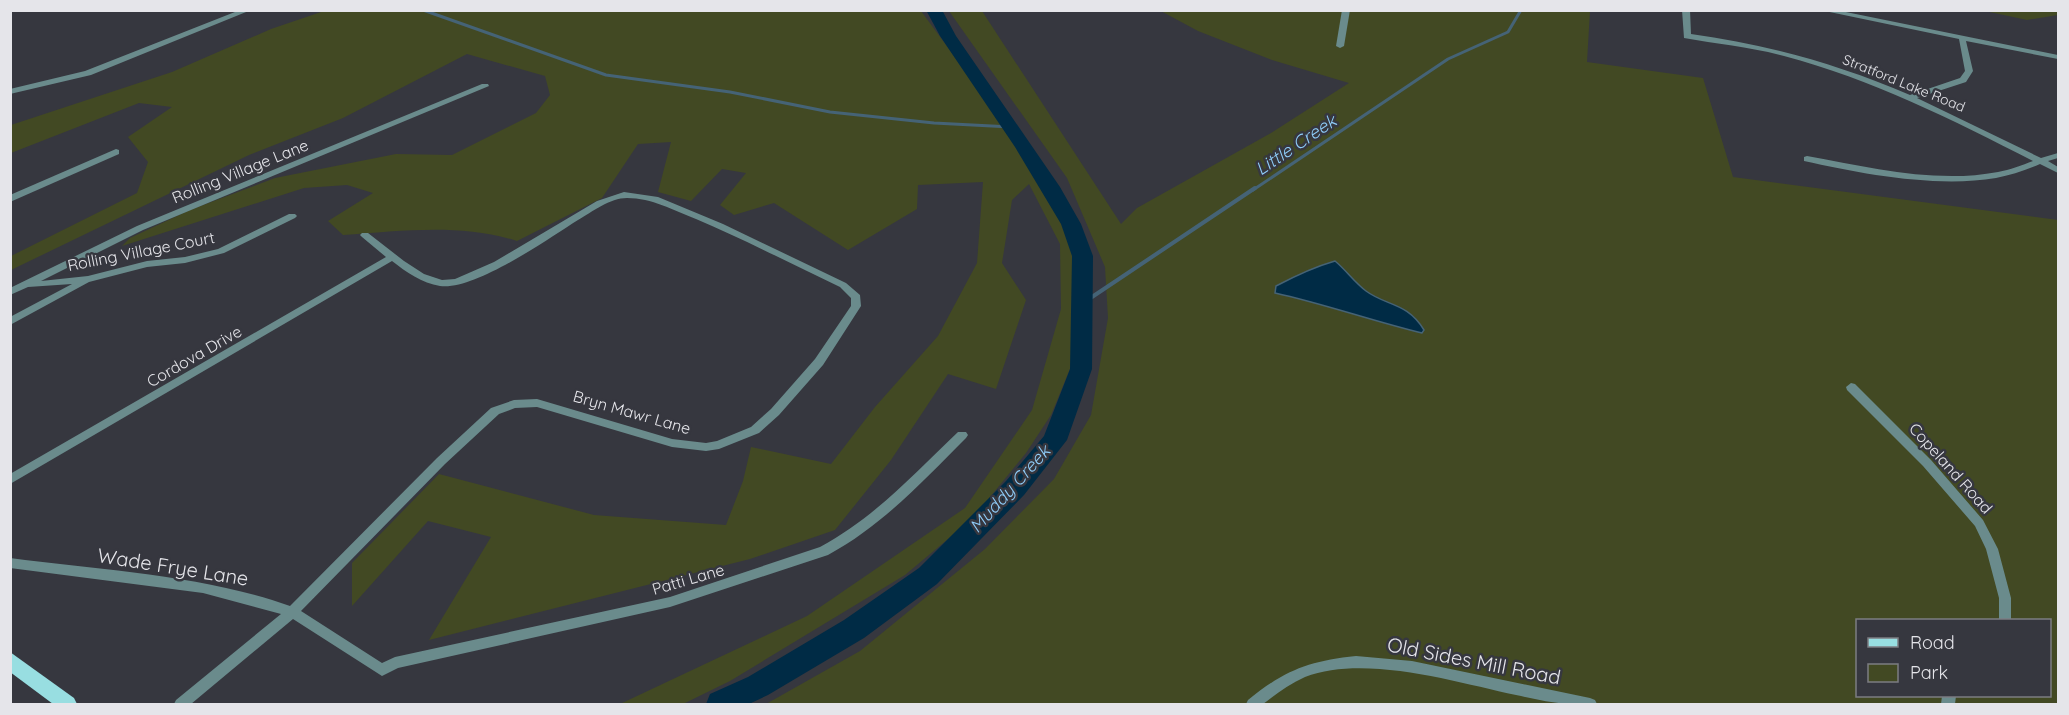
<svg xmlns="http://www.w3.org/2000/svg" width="2069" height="715" font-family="Quicksand,sans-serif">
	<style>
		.green { fill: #424923; fill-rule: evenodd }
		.water { fill: #002b45; stroke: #456376; stroke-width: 1.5 }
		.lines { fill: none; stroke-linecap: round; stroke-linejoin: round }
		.stream-far1 { stroke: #456376; stroke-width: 3 }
		.stream { stroke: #456376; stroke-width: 4 }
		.river { fill: #002b45; fill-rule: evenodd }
		.minor { fill: #6a8b8c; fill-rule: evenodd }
		.primary { fill: #98dee1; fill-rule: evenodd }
		.labels { text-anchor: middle; stroke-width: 5; stroke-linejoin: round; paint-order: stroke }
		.far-street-label { font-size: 14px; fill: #e5e5ea; stroke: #36373f }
		.street-label { font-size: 16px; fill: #e5e5ea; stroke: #36373f }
		.water-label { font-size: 18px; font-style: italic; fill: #8fcdf9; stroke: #36373f }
		.near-street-label { font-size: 20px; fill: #e5e5ea; stroke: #36373f }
	</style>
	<rect width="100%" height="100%" fill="#36373f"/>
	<g class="green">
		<path d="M327,10l594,1 81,110 77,133 -7,110 -21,51 -25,38 -53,65 -68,57 -175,106 -47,23h-63l187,-88 158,-108 67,-98 29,-101 -1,-65 -31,-60 -17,16 -10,63 24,37 -30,89 -48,-15 -57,86 -56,70 -85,29 -321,81 62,-103 -63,-16 -76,85v-43l87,-89 155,41 132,10 17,-44 8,-34 80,17 44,-57 63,-71 39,-73 6,-81 -65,3 -1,24 -69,41 -74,-47 -40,12 -14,-10 26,-32 -24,-4 -31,32 -33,-9 13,-50 -33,2 -36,54 -85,43c-57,-18 -115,-10 -174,-6l-15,-14 45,-28 -26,-8 -43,3 -182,58 8,-8 60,-28 85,-32 121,-24 56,1 84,-42 14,-18 -5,-19 -78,-22 -124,64 -94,37 -238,115v-14l126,-63 11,-31 -20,-25 44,-30 -33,-4 -128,50v-28l161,-53 99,-43z"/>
		<path d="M1159,10l431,1 -3,51 116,16 30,99 325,43v484h-1292l94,-53 125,-102 69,-70 37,-64 17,-97 -3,-51 -38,-89 -118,-167h33l139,213 16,-16 134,-75 78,-50 -77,-23 -74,-29zM1858,620h192v76h-192z"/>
		<path d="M1985,11h73v4l-31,5z"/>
	</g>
	<path class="water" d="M1335,261c11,9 19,21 31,30 20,15 41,11 58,39l-2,3c-50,-12 -97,-29 -147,-40l1,-7c19,-10 38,-19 59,-25z"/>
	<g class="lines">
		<g class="stream-far1">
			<path d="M423,10l183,65 124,17 100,20 104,11 77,4"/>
			<path d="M1253,190l195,-131 60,-27 13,-22"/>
		</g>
		<path class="stream" d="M1083,303l172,-115"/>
		<path class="river" d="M926,10h16l14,26 104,151 21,37 12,32 -1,113 -25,71 -43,55 -87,89 -73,54 -96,57 -19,9h-43l4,-10 38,-17 96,-57 75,-52 87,-87 38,-45 26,-67 2,-113 -11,-32 -46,-77 -75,-111z"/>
		<g class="minor">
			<path d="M240,10h11l-160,65 -81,19v-5l75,-18z"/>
			<path d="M1342,10h8l-6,36 -4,2 -4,-2z"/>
			<path d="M1682,10h8l1,24c78,11 146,30 219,61l50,-17 5,-7 -6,-32 -139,-29h16l222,45v4l-92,-18 7,30 -7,11 -49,16 124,60 17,-5v5l-10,3 10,6v6l-18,-9c-14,6 -29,11 -44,14 -59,10 -134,-4 -192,-17v-4l3,-1c62,11 128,28 191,16 12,-2 24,-7 35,-11 -80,-41 -162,-82 -249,-105 -33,-9 -67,-12 -100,-18z"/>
			<path d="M482,84h6l1,2 -346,144 -102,51 47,-5 59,-15 38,-4 33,-8 71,-35h6l2,2 -2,2 -71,35 -39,10 -38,4 -58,15 -79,43v-8l62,-33 -44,3 -18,8v-7l127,-62z"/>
			<path d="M116,149l3,1v4l-109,48v-7z"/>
			<path d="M624,192l34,5 65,27 123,59 14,12 1,11 -38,59 -44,50 -20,18 -40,16 -13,2 -34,-4 -135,-40 -22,1 -16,6 -54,50 -144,147 81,52 13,-6 275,-60 150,-50c54,-29 94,-73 138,-115h8l2,3 -2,3c-43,43 -83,87 -138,117l-158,52 -272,61 -16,8 -89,-57 -102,85h-17l2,-4 105,-86 -78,-21 -193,-25v-10c92,12 193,17 280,48l147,-148 54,-50 23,-8 23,-1 135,40 34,4 11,-2 34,-14 20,-18 44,-50 36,-53v-8l-11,-11c-48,-23 -95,-47 -144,-68 -23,-9 -44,-21 -69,-21 -17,0 -35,14 -49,22 -30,19 -104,71 -138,66 -18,-3 -34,-14 -48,-25l-382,223v-10l376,-217 -24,-20 -2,-2 2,-2h6l36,28 20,13 18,6 13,-1 39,-17 103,-61z"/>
			<path d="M1851,383l4,1 76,76 52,60 15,29 13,49v22h-12v-22l-13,-49 -11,-23 -52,-60 -76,-76 -1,-3z"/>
			<path d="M1356,656l56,5 178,37 5,2 2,4c-27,3 -54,-3 -81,-9 -61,-13 -151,-41 -211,-18 -16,7 -29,17 -42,27h-17l2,-4c37,-30 61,-39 108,-44z"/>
			<path d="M1942,696h14l-1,8h-14z"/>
		</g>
		<path class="primary" d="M10,652l64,46 3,6h-24l-43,-32z"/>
	</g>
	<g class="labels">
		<g class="far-street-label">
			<text transform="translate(1904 83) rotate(22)" y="5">Stratford Lake Road</text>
		</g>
		<g class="street-label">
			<text transform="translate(240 171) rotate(-22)" y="6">Rolling Village Lane</text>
			<text transform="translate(141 251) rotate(-11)" y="6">Rolling Village Court</text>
			<text transform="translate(194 356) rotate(-30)" y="6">Cordova Drive</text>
			<text transform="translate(632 412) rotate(16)" y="6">Bryn Mawr Lane</text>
			<text transform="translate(1951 468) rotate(48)" y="6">Copeland Road</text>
			<text transform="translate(688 579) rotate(-16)" y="6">Patti Lane</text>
		</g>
		<g class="water-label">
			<text transform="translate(1296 145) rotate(-34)" y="6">Little Creek</text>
			<text transform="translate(1010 489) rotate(-48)" y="6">Muddy Creek</text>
		</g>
		<g class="near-street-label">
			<text transform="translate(173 567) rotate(9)" y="7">Wade Frye Lane</text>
			<text transform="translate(1474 661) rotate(11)" y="7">Old Sides Mill Road</text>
		</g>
	</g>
	<rect width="2069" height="715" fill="none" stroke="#e5e5ea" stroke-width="24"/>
	<rect x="1856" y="619" width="195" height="78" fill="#36373f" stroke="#7c7d83" stroke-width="1.5"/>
	<rect x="1868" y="638" width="30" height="9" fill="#98dee1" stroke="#7c7d83" stroke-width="1.5"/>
	<text x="1910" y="649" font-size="18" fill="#e5e5ea">Road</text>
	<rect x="1868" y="664" width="30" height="18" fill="#424923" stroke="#7c7d83" stroke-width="1.5"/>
	<text x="1910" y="679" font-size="18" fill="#e5e5ea">Park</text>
</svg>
